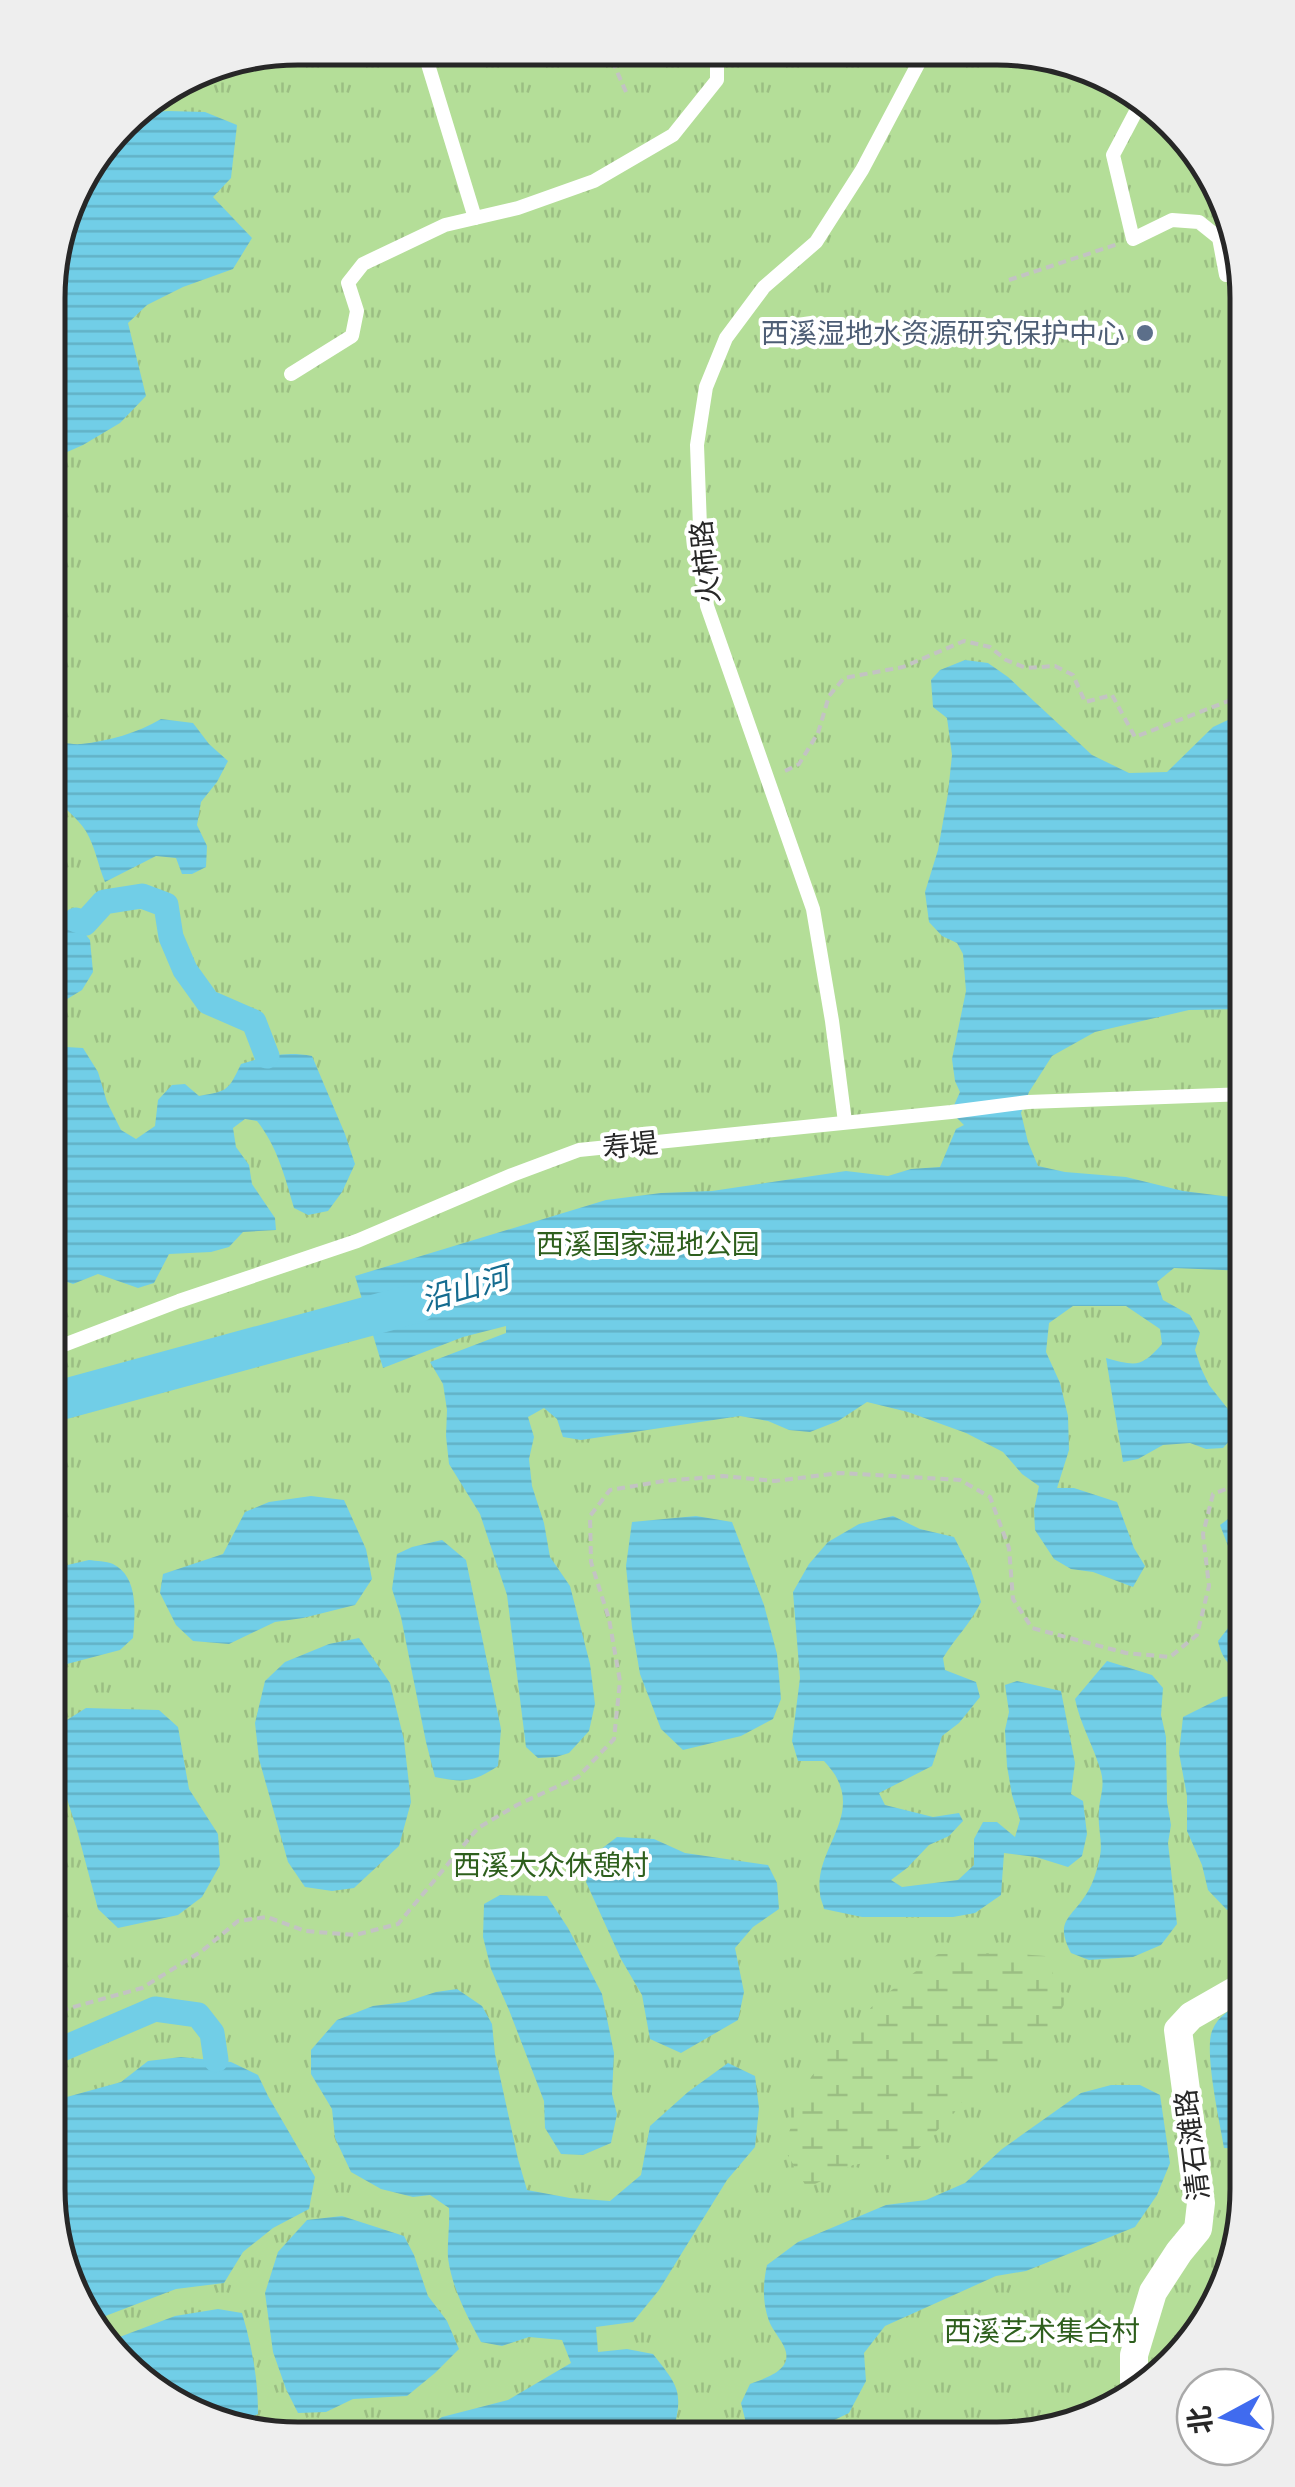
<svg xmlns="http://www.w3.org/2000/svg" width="1295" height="2487" font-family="'Archivo Narrow','Noto Sans SC',sans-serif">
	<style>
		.grass { fill: url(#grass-tufts) }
		.wetland { fill: url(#wetland-marsh) }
		.water { fill: url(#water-rules) }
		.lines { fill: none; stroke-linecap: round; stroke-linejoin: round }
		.canal { stroke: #71cee7; stroke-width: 25 }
		.river { stroke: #71cee7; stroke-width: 40 }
		.path { stroke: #c3c3c3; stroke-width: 4; stroke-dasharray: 8 5; stroke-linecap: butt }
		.lane { stroke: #fff; stroke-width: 14 }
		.street { stroke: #fff; stroke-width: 28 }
		.service-dot { fill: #5c6f8a; stroke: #fff; stroke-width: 4 }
		.labels { text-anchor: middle; stroke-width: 8; stroke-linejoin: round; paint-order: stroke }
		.service-label { font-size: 28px; fill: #4e5e75; stroke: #fff; text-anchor: end }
		.street-label { font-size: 28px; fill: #272727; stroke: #fff }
		.park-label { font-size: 28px; fill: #2e5f1d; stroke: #fff }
		.water-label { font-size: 30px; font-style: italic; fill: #146b8f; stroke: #fff }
		.rim { fill: none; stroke: #272727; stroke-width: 5 }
	</style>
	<defs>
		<pattern id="grass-tufts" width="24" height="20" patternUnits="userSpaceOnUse" patternTransform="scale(2.5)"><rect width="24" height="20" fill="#b4de98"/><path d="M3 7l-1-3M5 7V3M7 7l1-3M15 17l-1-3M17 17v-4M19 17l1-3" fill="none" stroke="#9bbe83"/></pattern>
		<pattern id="wetland-marsh" width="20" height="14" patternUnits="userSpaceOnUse" patternTransform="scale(2.5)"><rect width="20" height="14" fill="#b4de98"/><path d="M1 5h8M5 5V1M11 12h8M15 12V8" fill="none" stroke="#9bbe83"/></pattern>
		<pattern id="water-rules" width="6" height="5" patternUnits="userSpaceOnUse" patternTransform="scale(2.5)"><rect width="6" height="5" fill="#71cee7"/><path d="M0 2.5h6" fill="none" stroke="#62b1c6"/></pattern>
	</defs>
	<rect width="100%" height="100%" fill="#e9e2d9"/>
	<path class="grass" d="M298,48l747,4 118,58 71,108 13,80v1908l-52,136 -118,84 -812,11 -132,-59 -72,-109 -13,-80 2,-1923 24,-79 58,-77 71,-44z"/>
	<path class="wetland" d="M1006,1953l39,3 21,46 -26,39 -65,42 -23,33 -40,39 -59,10 -46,23 -24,-41 28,-70 64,-74 63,-49z"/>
	<g class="water">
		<path d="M168,111l37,1 32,13 -6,53 -18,19 39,41 -19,31 -50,18 -36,18 -19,18 18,73 -26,27 -37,22 -34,15 1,-194 24,-79 56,-73z"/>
		<path d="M965,660l23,3 20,14 84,78 37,18 38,-1 46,-45 34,-16v298l-58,1 -94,22 -43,24 -23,36 -8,21 7,29 10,24 27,6 61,5 57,14 64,8v72l-73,-3 -17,14 6,18 27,15 10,18 -5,17 6,18 8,17 26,33 -2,19 -10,11 -17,1 -16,-6 -27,2 -25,14 -15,3 -17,-104c30,8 35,10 56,-14l-2,-15 -34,-23h-53l-24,17 -3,29 14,31 8,33 1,34 -12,38h17l43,14 17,46 11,18 -12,21 -40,-15 -22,-3 -17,-10 -19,-29 -1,-20 5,-24 -17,-12 -19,-22 -37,-19 -58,-21 -41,-10 -29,19 -28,11 -21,-2 -21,-9 -28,-5 -159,24 -18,-3 -6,-18 -13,-11 -16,9 6,20 -5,22 3,27 12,37 6,34 20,29 20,78 5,40 -6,27 -20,22 -13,4 -18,1 -12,-11 -19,-152 -27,-81 -31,-50 -3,-28 1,-26 -4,-26 -13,-22 76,-29v-7l-43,11 -80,31 -28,-92 251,-76 55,-7 51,-2 134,-20 42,5 23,-7 29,-2 16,-38 8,-4 -13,-13 9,-20 -5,-11 -3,-22 14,-68 -3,-37 -6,-11 -15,-7 -13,-14 -4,-30 13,-42 10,-57 4,-38 -5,-37 -14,-11 -2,-27 9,-10z"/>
		<path d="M161,719l32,4 16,21 19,17 -11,21 -16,20 -4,23 10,21 -1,21 -14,7h-10l-6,-16 -20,-2 -51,26c-6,-14 -9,-31 -16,-45 -7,-16 -22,-25 -31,-37 -11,-16 -9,-35 -9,-54 12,-6 20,-1 32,-2 28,-3 56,-11 80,-25z"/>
		<path d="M49,888l41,52 3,32 -11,18 -33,20v-40l14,-21 -2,-20 -12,-2z"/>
		<path d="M49,1046l34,2 15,24 9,30 14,28 15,9 19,-13 3,-26 14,-15 13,-1 14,12c29,-5 29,-5 42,-32 25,-8 44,-13 71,-8l33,78 10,30 -13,28 -14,19 -20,4 -14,-7c-9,-31 -17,-62 -37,-87l-12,-2 -12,9 3,19 13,18 3,19 23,34 1,12 -33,2 -14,15 -18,5 -42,2 -15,29 -16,5 -40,-14 -25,10 -25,-9z"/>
		<path d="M311,1496l33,4 22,49 6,30 -17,26 -52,13 -28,4 -46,22 -36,-3 -17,-16 -16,-32 3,-19 60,-20 22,-42 24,-10z"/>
		<path d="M1247,1505v167c-17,-1 -26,-16 -29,-31l21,-27 5,-34 -4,-22 -12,-12 -8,-21z"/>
		<path d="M696,1516l36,6 32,83 13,49 4,45 -8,20 -32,17 -58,14 -22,-21 -21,-55 -8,-47 -6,-61 6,-44z"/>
		<path d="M893,1516l27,13 34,8 17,33 10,32c-10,21 -26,36 -38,56l2,12 31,12 4,15 -21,26 -17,13 -10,30 -53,27 6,12 48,12 26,-4 4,8 -14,15 -20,9 -22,23 -16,12 11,7 56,-7 16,-15v-26l9,-17h14l18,15 5,-17 -8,-25 -5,-29 -2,-36 4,-18 -4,-27 12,-4 44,10 14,72 -4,31 12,7 4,33 -5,22 -14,11 -32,-10 -32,-4 -3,42 -26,18 -22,4h-91l-38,-8c-1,-6 -4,-10 -4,-16 -7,-47 52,-82 4,-132h-26l-6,-20 8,-63 -7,-86 16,-28 19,-22 31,-18z"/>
		<path d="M442,1540l24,20 35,169 -3,37c-24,16 -34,17 -63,11l-9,-35 -25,-125 -9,-28 5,-35 15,-7z"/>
		<path d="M89,1560c7,1 17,1 24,4 26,13 22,50 20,74l-13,12 -72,19v-90l11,-12z"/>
		<path d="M359,1638l31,45 14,57 7,62 -12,44 -45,42 -22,3 -27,-4 -17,-25 -29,-103 -4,-36 10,-42 20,-19 44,-18z"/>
		<path d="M1107,1661l45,14 11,13 -2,27 5,22 1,65 4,23 -3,18 9,81 -16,21 -28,12 -44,3 -18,-7c-17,-33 0,-34 16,-60 6,-9 11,-26 13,-37 3,-15 -3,-31 -1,-46 1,-15 6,-23 2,-38 -7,-25 -21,-48 -26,-73z"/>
		<path d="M1247,1694v210l-20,6 -19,-20 -6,-25 -15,-34v-35l-8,-43 4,-36 40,-20z"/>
		<path d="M86,1708l73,2 19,17 11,62 29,45 2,31 -18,32 -24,18 -60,13 -20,-19 -21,-79 -20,-62 -6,-38z"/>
		<path d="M617,1837l37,2 31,14 83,12 9,18 2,26 -26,18 -18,21 9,44 -6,28 -57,33 -31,-14 -8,-44 -21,-36 -35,-77 10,-29z"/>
		<path d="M48,1860l14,78 -12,36 -2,2z"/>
		<path d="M500,1895l47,1 21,32 34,66 12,59 -2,41 5,20 -6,29 -28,12 -22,-1 -16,-26 -1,-27 -35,-91 -18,-41 -8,-32 1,-33z"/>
		<path d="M457,1989l25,17 10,18 3,30 23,105 9,31 43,8 40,3 31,-26 9,-49 38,-34 40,-29 27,13 4,32 -4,39 -28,33 -68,110 -26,32 -37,5 2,25 29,-3 26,5c25,32 31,37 20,78l-260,3 29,-18 66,-17 63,-37 -9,-23 -33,-3 -27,9 -21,-4c-14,-26 -29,-54 -33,-84 -1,-14 2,-34 1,-50l-19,-13 -17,2 -32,-8 -30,-17 -16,-34 -3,-29 -21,-35v-24l26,-30 36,-14 32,-4 31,-10z"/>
		<path d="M1247,2002v147l-23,-1c-4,-25 -20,-96 -12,-117 6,-16 20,-23 35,-29z"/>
		<path d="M181,2057l50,5 27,13 10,21 47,81 -6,32 -36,19 -30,24 -19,31 -48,6 -81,31 -34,-51 -13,-80v-71l8,-18 65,-18 27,-21z"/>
		<path d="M1111,2085h29l20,10 10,68 -13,32 -22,32 -109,44 -30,5 -111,50 -21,27 2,28 -17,32 -36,17 -65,1 -7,-28 9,-19c15,-6 43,-13 35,-35 -4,-10 -12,-18 -16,-28 -7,-19 -6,-38 -2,-56l31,-23 88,-37 40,-5 39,-17 37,-34 79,-56z"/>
		<path d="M342,2216l62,20 10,19 14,41 19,25 12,28 -24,24 -28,23 -54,3 -27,13 -28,1 -12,-24 -13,-37 -8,-59 13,-41 29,-32z"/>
		<path d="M218,2309l24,4c10,34 16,65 16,101l-22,10 -103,-46 -24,-37 66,-25z"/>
	</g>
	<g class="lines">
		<g class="canal">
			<path d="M76,920l9,3 19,-21 38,-6 24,9 5,32 14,33 23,32 46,20 13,34"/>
			<path d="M48,2055l107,-46 43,6 14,18 4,27"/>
		</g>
		<path class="river" d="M48,1407l9,-6 360,-98"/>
		<g class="path">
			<path d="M607,49l19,43"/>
			<path d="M1009,280l109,-36"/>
			<path d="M785,771l14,-7 19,-31 11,-37 15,-18 59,-11 61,-26 26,6 16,13 20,8 29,-2 18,9 12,27 27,-7 23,42 96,-37 7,-13 -8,-20 11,-16 3,-23 3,-3"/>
			<path d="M48,2014l94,-26 60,-37 36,-30 29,-4 38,14 50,4 43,-11 80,-96 39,-23 61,-28 36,-38 6,-58 -11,-62 -18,-57 -1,-46 20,-26 54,-9 59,-5 52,5 64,-8 121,7 30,17 19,51 4,51 19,29 94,25 44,4 27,-22 12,-49 -6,-52 10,-40 34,-13"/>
		</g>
		<g class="lane">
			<path d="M423,48l52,170"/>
			<path d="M1142,100l-29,55 20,84 39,-19 27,2 20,16 7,37"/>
			<path d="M291,374l61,-38 5,-25 -9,-28 15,-19 82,-39 73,-17 76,-27 79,-46 44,-55v-30"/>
			<path d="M845,1122l-13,-101 -19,-112 -106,-303 -6,-52 -4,-109 9,-58 20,-49 38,-51 52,-45 46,-72 63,-119"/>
			<path d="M48,1351l131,-50 178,-60 155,-66 67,-25 372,-38 77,-10 219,-8"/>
		</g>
		<path class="street" d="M1134,2386v-31l19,-63 26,-40 19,-23 3,-26 -23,-173 13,-14 56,-32"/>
	</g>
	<circle class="service-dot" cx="1145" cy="333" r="10"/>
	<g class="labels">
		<g class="service-label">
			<text x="1125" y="343">西溪湿地水资源研究保护中心</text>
		</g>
		<g class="street-label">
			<text transform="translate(705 562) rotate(-96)" y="10">火柿路</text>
			<text transform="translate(630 1145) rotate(-6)" y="10">寿堤</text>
			<text transform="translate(1192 2145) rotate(-97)" y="10">清石滩路</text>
		</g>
		<g class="park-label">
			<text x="648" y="1254">西溪国家湿地公园</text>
			<text x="551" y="1875">西溪大众休憩村</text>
			<text x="1042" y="2341">西溪艺术集合村</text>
		</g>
		<g class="water-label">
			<text transform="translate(465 1289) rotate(-16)" y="10">沿山河</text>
		</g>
	</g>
	<path d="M0 0H1295V2487H0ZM298 65H997A233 233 0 0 1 1230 298V2189A233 233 0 0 1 997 2422H298A233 233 0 0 1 65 2189V298A233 233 0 0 1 298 65Z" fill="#eee" fill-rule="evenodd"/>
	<path class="rim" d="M298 65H997A233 233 0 0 1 1230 298V2189A233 233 0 0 1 997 2422H298A233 233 0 0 1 65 2189V298A233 233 0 0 1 298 65Z"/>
	<g transform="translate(1225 2417) rotate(263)"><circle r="48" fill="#ffffff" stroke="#a9a9a9" stroke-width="2.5"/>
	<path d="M0-8L18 38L0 25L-18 38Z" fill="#406bef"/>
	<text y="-15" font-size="28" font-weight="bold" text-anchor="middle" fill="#272727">北</text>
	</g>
</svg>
